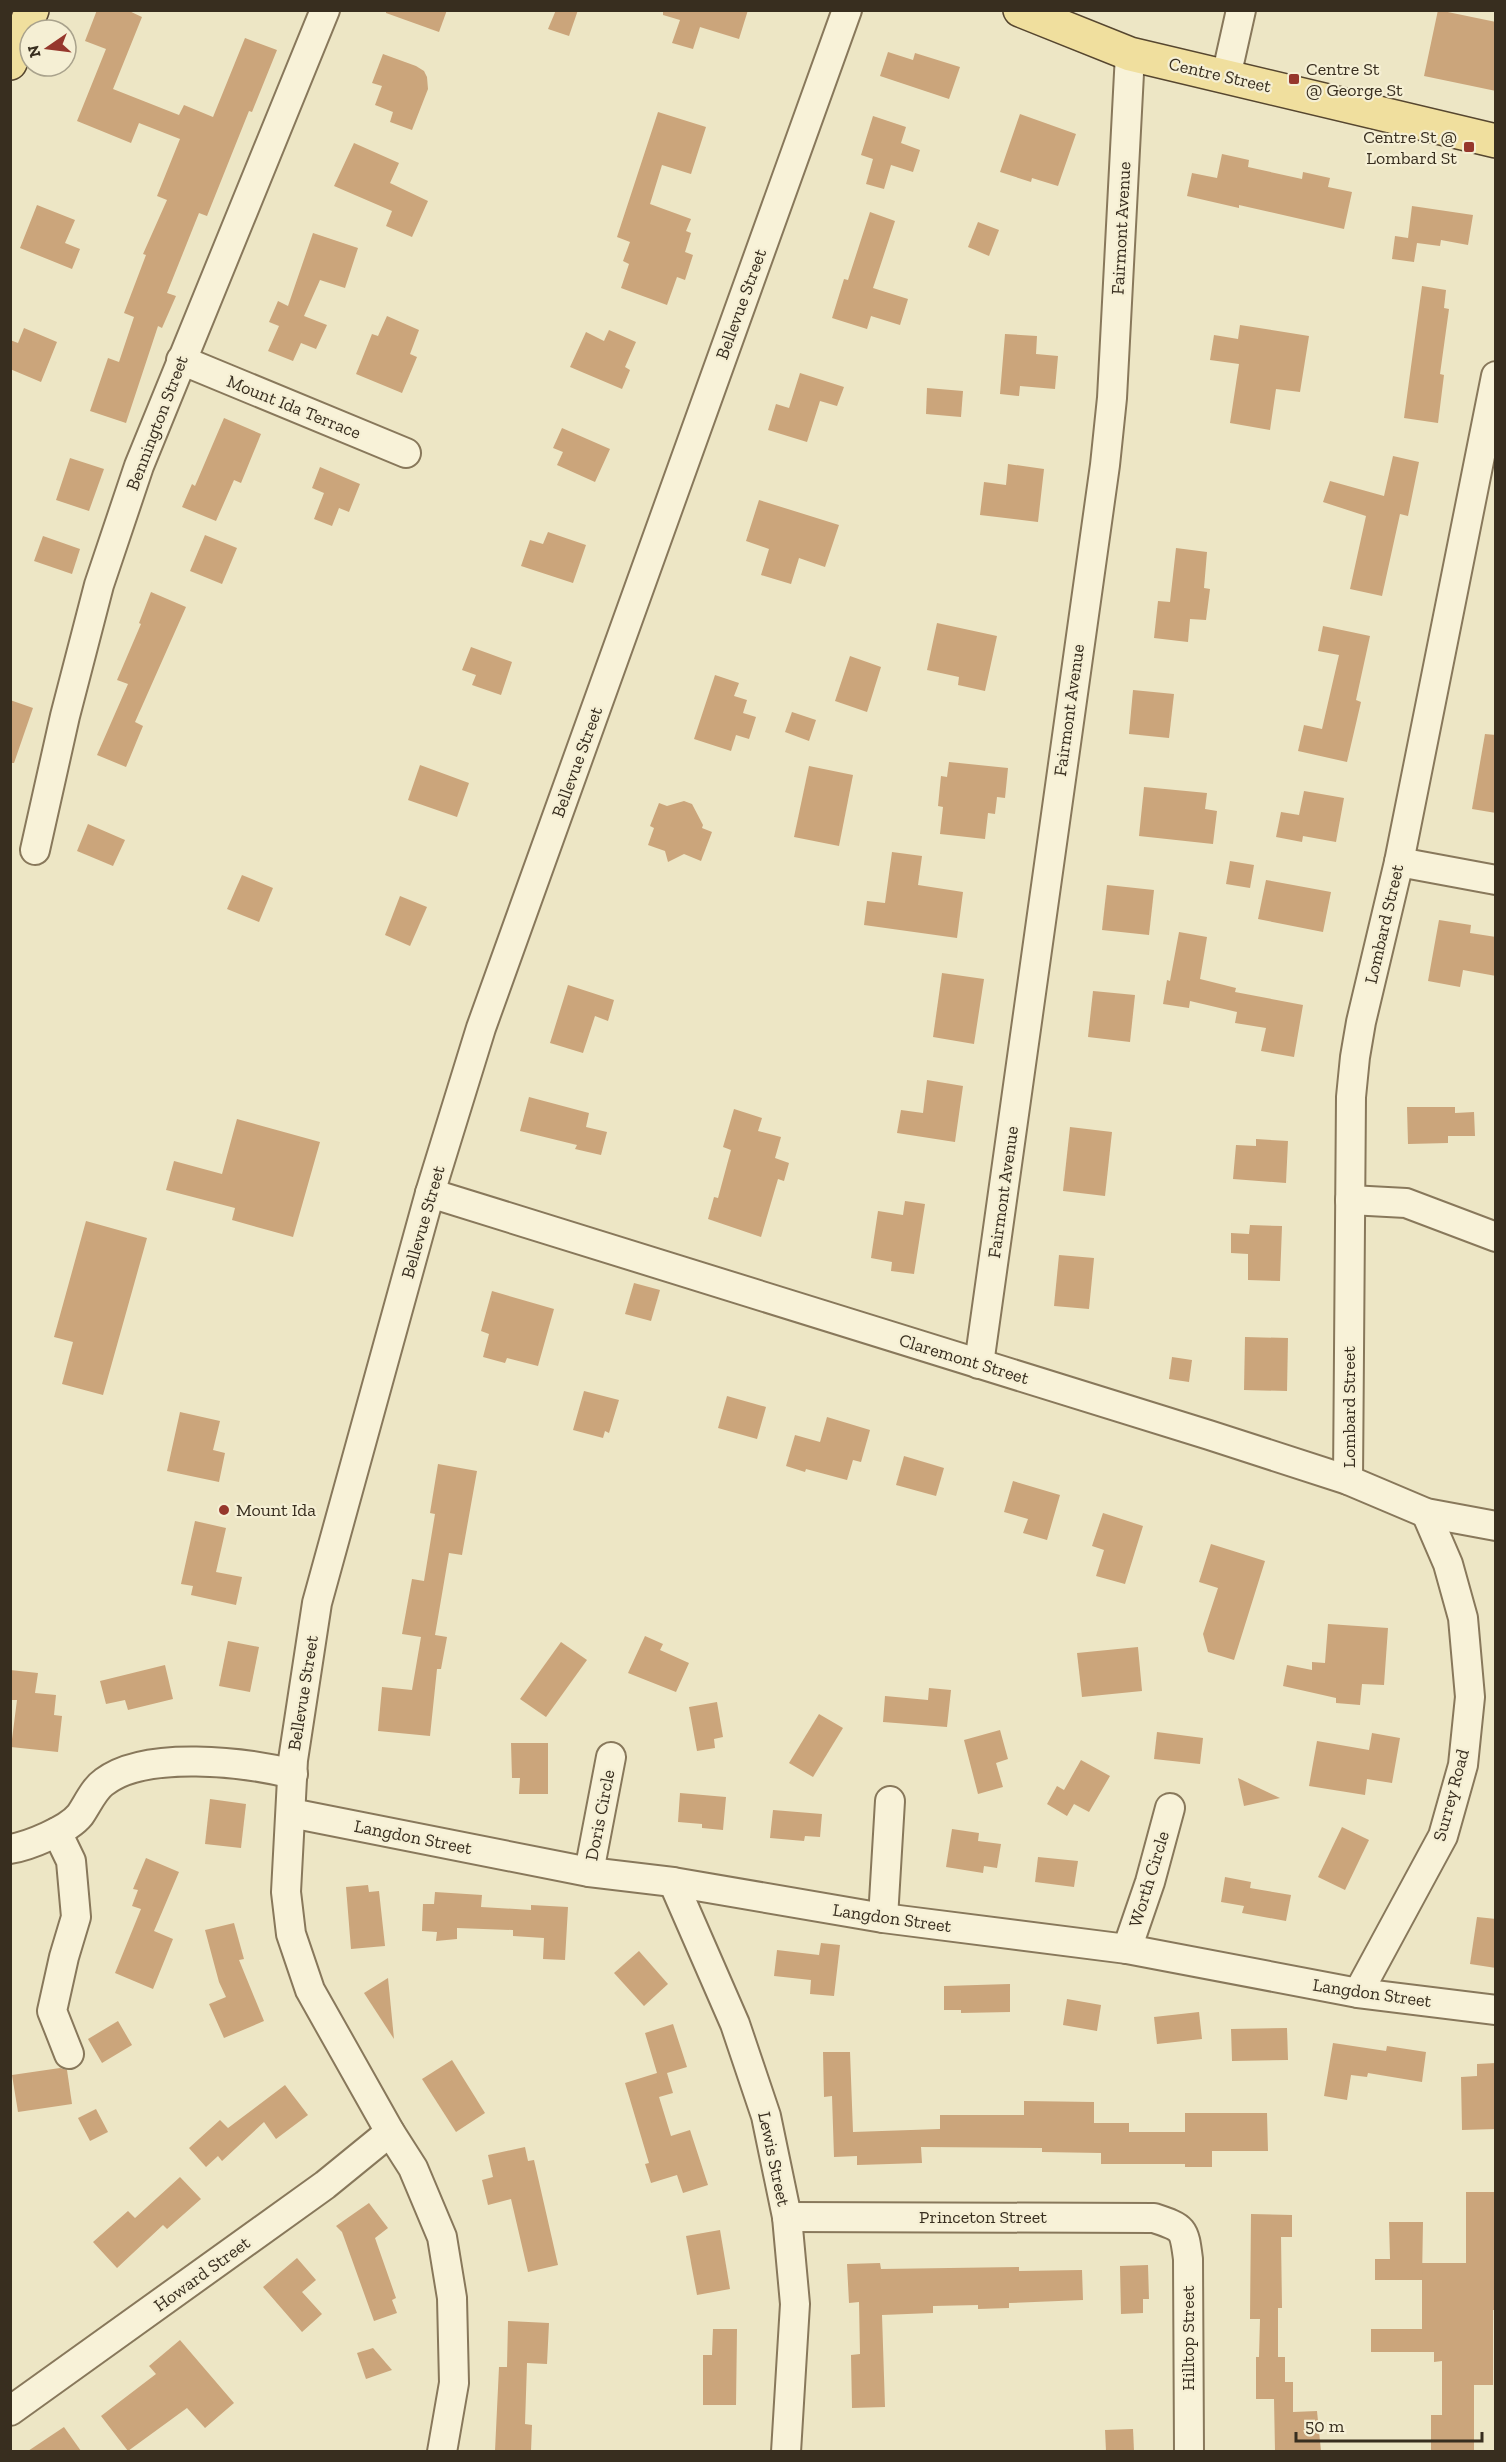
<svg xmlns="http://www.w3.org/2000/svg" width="1506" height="2462" font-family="'Zilla Slab',serif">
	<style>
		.building { fill: #cba57b }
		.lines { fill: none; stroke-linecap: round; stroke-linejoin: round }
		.minor-casing { stroke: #88785b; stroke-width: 32 }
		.major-casing { stroke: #56462f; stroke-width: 36 }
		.minor { stroke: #f8f2d8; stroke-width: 28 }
		.major { stroke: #f0df9e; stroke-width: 33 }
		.poi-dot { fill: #96372c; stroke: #f5efd4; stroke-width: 2 }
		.labels { text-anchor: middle; stroke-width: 4.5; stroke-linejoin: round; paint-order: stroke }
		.poi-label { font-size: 18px; fill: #382e1f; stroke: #f5efd4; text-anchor: start }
		.street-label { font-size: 18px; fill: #382e1f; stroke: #f5efd4 }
	</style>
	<rect width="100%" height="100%" fill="#ede6c5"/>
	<g class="building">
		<path d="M97,10h30l15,7 -29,72 66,26 5,-10 29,12 32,-79 32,12 -25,62 -3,-1 -42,105 -8,-3 -32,80 9,3 -14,32 -4,-2 -32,97 -36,-12 18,-53 11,4 15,-45 -10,-4 22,-58 -3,-1 24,-54 -10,-4 23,-57 -41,-16 -8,20 -54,-22 29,-72 -21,-8z"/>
		<path d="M386,10h61l-8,22 -53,-19z"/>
		<path d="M556,10h22l-9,26 -21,-7z"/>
		<path d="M663,10h85l-9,29 -39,-12 -7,22 -21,-6 8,-23 -17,-5z"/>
		<path d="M1438,10l58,12v69l-72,-15z"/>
		<path d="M888,52l25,8 2,-7 45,14 -11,32 -69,-23z"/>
		<path d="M383,54l33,12 8,5 3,6 1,12 -16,41 -22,-8 3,-10 -18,-7 7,-19 -10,-3z"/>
		<path d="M658,112l48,15 -15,47 -29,-9 -12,39 41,15 -5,12 5,2 -6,19 8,3 -8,25 -8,-3 -10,28 -46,-17 8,-24 -6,-3 7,-19 -13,-5z"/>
		<path d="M1020,114l56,20 -18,52 -26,-8 -1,4 -31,-10z"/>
		<path d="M873,116l33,11 -5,16 19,7 -7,22 -22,-7 -7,24 -18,-5 7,-25 -12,-4z"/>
		<path d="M354,143l45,20 -9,20 38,18 -16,36 -26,-11 6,-15 -58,-25z"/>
		<path d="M1222,154l27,6 -1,7 54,12 1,-7 27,6 -2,9 24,5 -8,37 -105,-24v3l-52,-12 5,-23 25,5z"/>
		<path d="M37,205l38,15 -10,23 15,6 -8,20 -52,-21z"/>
		<path d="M1412,206l61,9 -5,30 -27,-5 -1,6 -23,-3 -3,19 -22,-3 3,-23 13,2z"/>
		<path d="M870,212l25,9 -22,67 35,11 -8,26 -29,-9 -4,13 -35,-11 12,-39 4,1z"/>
		<path d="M978,222l21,8 -10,26 -21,-9z"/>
		<path d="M313,233l45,15 -13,40 -25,-8 -16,36 23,9 -11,24 -15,-6 -8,18 -25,-10 11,-25 -10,-4 9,-21 10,5z"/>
		<path d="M1422,286l24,4 -2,18 5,1 -9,65 4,1 -6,48 -34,-5z"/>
		<path d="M387,316l32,14 -9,24 7,3 -15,36 -46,-19 16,-40 6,2z"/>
		<path d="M1240,325l69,11 -9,56 -24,-3 -6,41 -40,-7 9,-59 -29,-4 4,-25 24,4z"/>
		<path d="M24,328l33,14 -16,40 -31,-13v-29l8,3z"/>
		<path d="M609,330l27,12 -11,25 5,3 -8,19 -52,-22 16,-35 18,9z"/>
		<path d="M1005,334l32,2 -1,18 22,2 -3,33 -35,-3 -1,10 -19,-2z"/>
		<path d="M800,373l44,14 -7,19 -17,-5 -13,41 -39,-12 8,-26 13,4z"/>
		<path d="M927,388l36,3 -2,26 -35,-3z"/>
		<path d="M224,418l37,16 -20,49 -7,-3 -18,41 -34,-14 10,-23 3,2z"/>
		<path d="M562,428l48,21 -15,33 -38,-17 6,-13 -10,-4z"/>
		<path d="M1393,456l26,6 -11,54 -8,-2 -18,82 -32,-7 16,-73 -43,-14 7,-21 54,15z"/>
		<path d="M70,458l34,11 -15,42 -33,-11z"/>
		<path d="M1008,464l36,5 -6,53 -58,-7 4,-33 22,3z"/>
		<path d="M320,467l40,17 -11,28 -10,-4 -7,18 -18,-7 10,-26 -12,-5z"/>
		<path d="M759,500l80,25 -14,42 -26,-9 -8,26 -30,-9 8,-26 -23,-8z"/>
		<path d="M548,532l38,13 -13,38 -52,-17 9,-26 13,4z"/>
		<path d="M205,535l32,13 -15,36 -32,-13z"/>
		<path d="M43,536l37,13 -8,25 -38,-13z"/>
		<path d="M1176,548l31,4 -3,36 6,1 -4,31 -16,-1 -2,23 -34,-4 4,-37 12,1z"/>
		<path d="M151,592l35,15 -51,115 8,4 -17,41 -29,-12 31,-71 -11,-4 24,-56 -2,-1z"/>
		<path d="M937,623l60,13 -12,55 -27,-6 1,-8 -32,-7z"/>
		<path d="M1323,626l47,10 -14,64 5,2 -14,60 -49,-11 6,-26 18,4 17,-74 -21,-4z"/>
		<path d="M471,647l41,15 -11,33 -29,-10 4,-10 -14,-5z"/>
		<path d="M850,656l31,11 -14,45 -32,-11z"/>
		<path d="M715,675l24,8 -5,13 13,4 -4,13 13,4 -7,22 -13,-4 -5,16 -37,-12z"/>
		<path d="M1133,690l41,4 -5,44 -40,-4z"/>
		<path d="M10,700l23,8 -19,55h-4z"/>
		<path d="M792,712l24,8 -7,21 -24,-9z"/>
		<path d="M1485,734l11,1v78l-24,-4z"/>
		<path d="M949,762l59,6 -3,30 -8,-1 -2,17 -7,-1 -3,26 -45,-5 3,-27 -5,-1 3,-30 6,1z"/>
		<path d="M420,765l49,18 -12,34 -49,-17z"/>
		<path d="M809,766l44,9 -14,71 -45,-9z"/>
		<path d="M1144,787l63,6 -2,16 12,2 -4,33 -74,-8z"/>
		<path d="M1304,791l40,7 -8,44 -33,-6 -1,6 -26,-5 5,-25 18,3z"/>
		<path d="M684,801l8,3 11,21 -1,3 10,4 -11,29 -17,-7 -16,8 -3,-11 -17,-6 6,-17 -4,-2 9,-23 8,3z"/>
		<path d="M88,824l37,16 -12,26 -36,-15z"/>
		<path d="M892,852l30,4 -4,29 45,7 -6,46 -93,-13 3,-24 18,2z"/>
		<path d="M1230,861l24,4 -4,23 -24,-4z"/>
		<path d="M242,875l31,13 -14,34 -32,-13z"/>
		<path d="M1266,880l65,12 -8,40 -65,-13z"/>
		<path d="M1107,885l47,5 -5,45 -47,-5z"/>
		<path d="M400,896l27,11 -17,39 -25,-11z"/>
		<path d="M1439,920l32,5 -1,8 26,4v39l-33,-6 -3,17 -32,-6z"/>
		<path d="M1179,932l28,5 -7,42 36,9 -1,4 68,13 -9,52 -33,-6 5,-23 -31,-5 2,-11 -47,-11 -1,7 -26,-4 4,-24 3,1z"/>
		<path d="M942,973l42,6 -10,65 -41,-7z"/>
		<path d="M568,985l46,15 -6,21 -13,-5 -12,37 -33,-10z"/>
		<path d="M1093,991l42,4 -5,47 -42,-5z"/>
		<path d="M927,1080l36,6 -8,56 -58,-9 4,-23 22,3z"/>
		<path d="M529,1097l60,16 -3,14 21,5 -6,23 -26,-6 2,-4 -57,-14z"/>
		<path d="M1407,1107h48v6l19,-1 1,24h-27v7l-40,1z"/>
		<path d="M734,1109l28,9 -4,13 23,6 -6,21 14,5 -5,18 -6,-2 -17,58 -53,-18 6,-22 4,1 13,-48 -8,-3z"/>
		<path d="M237,1119l83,23 -27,95 -61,-17 3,-12 -69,-18 8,-29 48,13z"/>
		<path d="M1070,1127l42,5 -7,64 -42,-5z"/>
		<path d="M1256,1139l32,2 -2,42 -53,-4 3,-34 20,1z"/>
		<path d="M905,1201l20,3 -11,70 -23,-3 1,-9 -21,-4 7,-47 25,4z"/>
		<path d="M86,1221l61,17 -44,157 -41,-11 11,-42 -19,-5z"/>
		<path d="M1250,1225l32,1 -2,55 -32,-1v-26l-17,-1v-20l18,1z"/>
		<path d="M1059,1255l35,3 -5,51 -35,-3z"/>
		<path d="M634,1283l26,7 -9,31 -26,-7z"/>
		<path d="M492,1291l62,18 -16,57 -31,-8 -2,5 -22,-6 6,-23 -8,-3z"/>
		<path d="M1245,1337l43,1 -1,53 -43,-1z"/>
		<path d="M1172,1357l20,3 -3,22 -20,-3z"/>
		<path d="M584,1391l35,9 -10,33 -4,-2 -2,7 -30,-8z"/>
		<path d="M727,1396l39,11 -9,32 -39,-11z"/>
		<path d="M180,1412l40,9 -7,29 12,3 -6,29 -52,-11z"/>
		<path d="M827,1417l43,13 -9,32 -8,-2 -6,20 -41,-11 -1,3 -19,-6 9,-31 25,7z"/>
		<path d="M904,1456l40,12 -8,28 -40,-11z"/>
		<path d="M438,1464l39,7 -15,84 -13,-2 -14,82 12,2 -6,32h-4l-7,67 -52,-5 4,-44 30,3 9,-53 -19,-3 10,-55 12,2 11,-67 -5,-1z"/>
		<path d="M1013,1481l47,14 -13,45 -24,-7 5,-14 -24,-7z"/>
		<path d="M1103,1513l40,13 -18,58 -29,-8 8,-26 -12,-4z"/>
		<path d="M195,1521l31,7 -10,44 26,5 -6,28 -45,-10 2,-9 -12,-2z"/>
		<path d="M1211,1544l54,17 -31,99 -26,-8 -5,-18 15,-46 -19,-6z"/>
		<path d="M1328,1624l60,4 -4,57 -22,-1 -2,21 -24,-2v-5l-53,-12 4,-21 25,5v-8l13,1z"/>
		<path d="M645,1636l18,8 -3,6 29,13 -13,29 -48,-19z"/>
		<path d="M228,1641l31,6 -9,45 -31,-6z"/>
		<path d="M561,1642l26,18 -41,57 -26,-18z"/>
		<path d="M1138,1647l4,44 -60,6 -5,-44z"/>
		<path d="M165,1665l8,34 -45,11 -3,-10 -19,4 -6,-23z"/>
		<path d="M10,1670l28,3 -3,20 21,2 -2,20 8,1 -4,36 -47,-5 6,-47h-7z"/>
		<path d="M929,1688l22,2 -4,37 -64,-5 2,-26 43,4z"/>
		<path d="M717,1702l6,35 -9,2 1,9 -18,3 -8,-44z"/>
		<path d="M819,1714l24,14 -30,49 -24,-14z"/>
		<path d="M1000,1730l8,29 -12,4 7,24 -25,7 -14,-54z"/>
		<path d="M1157,1732l46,6 -3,26 -46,-5z"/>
		<path d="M1372,1733l28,5 -8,45 -25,-4 -2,16 -56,-9 8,-45 52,9z"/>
		<path d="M511,1743h37v51h-29l1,-16h-8z"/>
		<path d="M1081,1760l29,16 -21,36 -15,-8 -7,12 -20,-12 10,-18 7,4z"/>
		<path d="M1238,1778l42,20 -36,8z"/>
		<path d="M680,1793l46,4 -3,33 -21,-2v-4l-24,-2z"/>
		<path d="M210,1799l36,5 -5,44 -36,-4z"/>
		<path d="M773,1810l49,4 -2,23 -15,-1 -1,5 -34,-3z"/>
		<path d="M1342,1827l27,13 -24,50 -27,-13z"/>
		<path d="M952,1829l27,4 -1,8 23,3 -4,24 -13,-2 -1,7 -37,-6z"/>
		<path d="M1038,1857l40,4 -4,26 -39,-5z"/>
		<path d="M146,1858l33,14 -25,59 19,8 -20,50 -38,-16 26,-64 -9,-3 6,-16 -5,-1z"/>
		<path d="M1225,1877l26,5 -1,6 41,7 -5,26 -44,-8 2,-7 -23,-4z"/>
		<path d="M368,1885l1,7 10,-1 6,55 -34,3 -5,-62z"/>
		<path d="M435,1892l47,3 -1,12 50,3v-5l37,2 -3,53 -22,-1 1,-21 -31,-2v-6l-56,-2v11l-21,2 1,-9 -15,-1 1,-27h11z"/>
		<path d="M1477,1917l19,2v49l-26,-4z"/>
		<path d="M234,1923l10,36 -5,1 25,61 -40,17 -15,-34 17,-7 -7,-15 -14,-52z"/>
		<path d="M821,1943l19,2 -6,51 -24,-2 1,-14 -37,-4 3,-26 42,5z"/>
		<path d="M639,1951l29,33 -24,22 -30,-33z"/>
		<path d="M388,1978l6,61 -30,-46z"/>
		<path d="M1010,1984v28l-49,1v-3h-17v-24z"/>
		<path d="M1067,1999l34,6 -4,26 -34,-6z"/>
		<path d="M1199,2012l3,27 -45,5 -3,-27z"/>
		<path d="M118,2021l14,24 -30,18 -14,-24z"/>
		<path d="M673,2024l14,43 -20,6 6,20 -14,4 12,39 19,-6 18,55 -25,8 -6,-18 -26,8 -6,-19 4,-1 -24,-80 32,-10 -12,-40z"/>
		<path d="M1287,2028l1,32 -56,1 -1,-32z"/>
		<path d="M1333,2043l53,8 1,-5 39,6 -4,30 -54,-9 -1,4 -16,-2 -4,25 -23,-4z"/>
		<path d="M823,2052h27l3,80 87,-3v-14h84v-14l70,1v21h35v9h56v-19h82l1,38h-56v16h-27v-3h-84v-11l-59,-1v-4l-121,-1 1,16 -65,2v-9l-23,1 -2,-61 -8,1z"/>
		<path d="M452,2060l33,53 -29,19 -34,-53z"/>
		<path d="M1496,2063v66l-34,1 -1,-53 16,-1v-12z"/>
		<path d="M60,2068l7,2 5,34 -54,8 -6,-37z"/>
		<path d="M285,2085l23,30 -32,24 -12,-17 -42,39 -4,-5 -12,11 -17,-19 31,-28 8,8z"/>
		<path d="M96,2109l12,23 -18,9 -12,-23z"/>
		<path d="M525,2147l3,14 6,-1 24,105 -30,7 -17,-73 -23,6 -6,-25 11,-3 -5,-22z"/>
		<path d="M180,2177l21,22 -34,30 -4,-4 -46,43 -24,-26 35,-31 7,7z"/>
		<path d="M1466,2192h28l2,118h-3v75h-19v66h-43v-36h11v-54l-8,1v-10h-63v-23h51v-66h44z"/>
		<path d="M369,2203l19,25 -13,10 21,60 -4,2 5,13 -23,8 -32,-89 -6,-6z"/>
		<path d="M1251,2214l41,1v22h-11l1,71h-4v49h7v25h8v30l24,-1 4,40h-46l-1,-52h-18v-42h3l1,-38h-10z"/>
		<path d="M1389,2222h34l-1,58h-47v-21h15z"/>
		<path d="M720,2230l10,59 -33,6 -11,-59z"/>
		<path d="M297,2258l19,22 -14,12 20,22 -20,18 -39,-45z"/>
		<path d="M880,2263l1,6 138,-2v4l63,-1 1,30 -74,3v5l-31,1v-4l-45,1v7l-51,2 3,92 -33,1 -1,-53 9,-1 -1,-52 -10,1 -2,-39z"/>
		<path d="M1148,2265l1,34h-6v14l-22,1 -1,-48z"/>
		<path d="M508,2321l41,2 -2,41 -20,-1 -2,61 7,1 -1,26h-36l4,-84h8z"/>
		<path d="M713,2329h24l-1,76h-33v-50h9z"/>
		<path d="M180,2340l54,63 -29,25 -18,-20 -59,43 -27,-35 55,-42 -7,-8z"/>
		<path d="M373,2348l19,22 -26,9 -9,-26z"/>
		<path d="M64,2427l17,24h-53z"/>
		<path d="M1133,2429l1,22h-28l-1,-21z"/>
	</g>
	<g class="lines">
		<defs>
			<g id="minor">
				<path d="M1226,77l15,-67"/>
				<path d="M181,360l225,93"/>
				<path d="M35,850l30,-134 34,-131 40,-119 186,-456"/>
				<path d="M1399,862l97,18"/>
				<path d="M430,1193l779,242 139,45 78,33 70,13"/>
				<path d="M1350,1200l56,3 90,34"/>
				<path d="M979,1364l126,-899 7,-67 18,-344"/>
				<path d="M1348,1480l3,-383 4,-40 6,-35 38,-160 97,-486"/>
				<path d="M291,1813l298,59 84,10 210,36 244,31 231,44 138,17"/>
				<path d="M57,1832l14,29 5,56 -12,40 -12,54 17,43"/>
				<path d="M10,1849c19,-3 58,-19 70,-34 7,-10 14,-26 24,-33 42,-32 141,-20 189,-8"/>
				<path d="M589,1872l22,-115"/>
				<path d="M673,1882l62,142 31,92 21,101 8,87 -9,148"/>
				<path d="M883,1918l7,-117"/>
				<path d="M1127,1949l23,-67 20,-74"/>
				<path d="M1358,1993l85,-157 20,-71 7,-68 -7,-79 -15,-54 -22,-51"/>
				<path d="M787,2217l367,1c30,10 30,10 34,41l1,193"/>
				<path d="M10,2411l315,-226 65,-53"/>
				<path d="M442,2452l12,-69 -2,-85 -10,-61 -29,-69 -23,-36 -80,-142 -19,-56 -5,-42 7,-132 24,-157 113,-410 51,-165 366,-1018"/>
			</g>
			<g id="major">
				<path d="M1020,10l110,44 366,87"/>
				<path d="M10,63l22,-53"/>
			</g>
		</defs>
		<use href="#minor" class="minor-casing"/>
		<use href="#major" class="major-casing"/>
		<use href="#minor" class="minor"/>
		<use href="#major" class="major"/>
	</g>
	<g class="poi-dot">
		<rect x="1288" y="73" width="12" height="12" rx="3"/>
		<rect x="1463" y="141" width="12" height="12" rx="3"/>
		<circle cx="224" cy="1510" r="6"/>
	</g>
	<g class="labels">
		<g class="poi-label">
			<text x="1306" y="75">Centre St<tspan x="1306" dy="21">@ George St</tspan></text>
			<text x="1457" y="143" text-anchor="end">Centre St @<tspan x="1457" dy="21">Lombard St</tspan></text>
			<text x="236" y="1516">Mount Ida</text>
		</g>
		<g class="street-label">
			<text transform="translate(1220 75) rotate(13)" y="6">Centre Street</text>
			<text transform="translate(1121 228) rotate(-87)" y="6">Fairmont Avenue</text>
			<text transform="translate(741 304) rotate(-70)" y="6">Bellevue Street</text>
			<text transform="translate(294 407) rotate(22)" y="6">Mount Ida Terrace</text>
			<text transform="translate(157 423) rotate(-69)" y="6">Bennington Street</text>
			<text transform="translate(1069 710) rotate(-82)" y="6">Fairmont Avenue</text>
			<text transform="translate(577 762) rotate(-70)" y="6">Bellevue Street</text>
			<text transform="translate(1384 924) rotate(-77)" y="6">Lombard Street</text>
			<text transform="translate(1003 1192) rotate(-82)" y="6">Fairmont Avenue</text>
			<text transform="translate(423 1222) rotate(-74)" y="6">Bellevue Street</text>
			<text transform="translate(964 1359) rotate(17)" y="6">Claremont Street</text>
			<text transform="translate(1349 1407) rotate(-90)" y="6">Lombard Street</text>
			<text transform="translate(303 1693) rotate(-81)" y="6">Bellevue Street</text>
			<text transform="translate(1451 1795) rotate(-75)" y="6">Surrey Road</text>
			<text transform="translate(600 1815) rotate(-79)" y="6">Doris Circle</text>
			<text transform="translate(413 1837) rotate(11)" y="6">Langdon Street</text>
			<text transform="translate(1149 1879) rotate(-73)" y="6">Worth Circle</text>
			<text transform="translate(892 1918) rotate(8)" y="6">Langdon Street</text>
			<text transform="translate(1372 1993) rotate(8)" y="6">Langdon Street</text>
			<text transform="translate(774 2159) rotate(78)" y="6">Lewis Street</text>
			<text x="983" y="2223">Princeton Street</text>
			<text transform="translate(202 2274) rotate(-36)" y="6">Howard Street</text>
			<text transform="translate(1188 2338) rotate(-90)" y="6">Hilltop Street</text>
		</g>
	</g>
	<rect width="1506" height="2462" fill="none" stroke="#382e1f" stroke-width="24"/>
	<g transform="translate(48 48) rotate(256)"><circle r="28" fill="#f5efd4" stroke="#a9a28c" stroke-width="1.5"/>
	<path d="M0-4.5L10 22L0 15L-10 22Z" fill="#96372c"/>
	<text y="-9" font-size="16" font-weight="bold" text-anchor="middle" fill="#382e1f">N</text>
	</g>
	<path d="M1296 2432v9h186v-9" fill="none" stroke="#382e1f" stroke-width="3"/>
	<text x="1305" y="2432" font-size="18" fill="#382e1f" stroke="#f5efd4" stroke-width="4.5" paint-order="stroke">50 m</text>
</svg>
